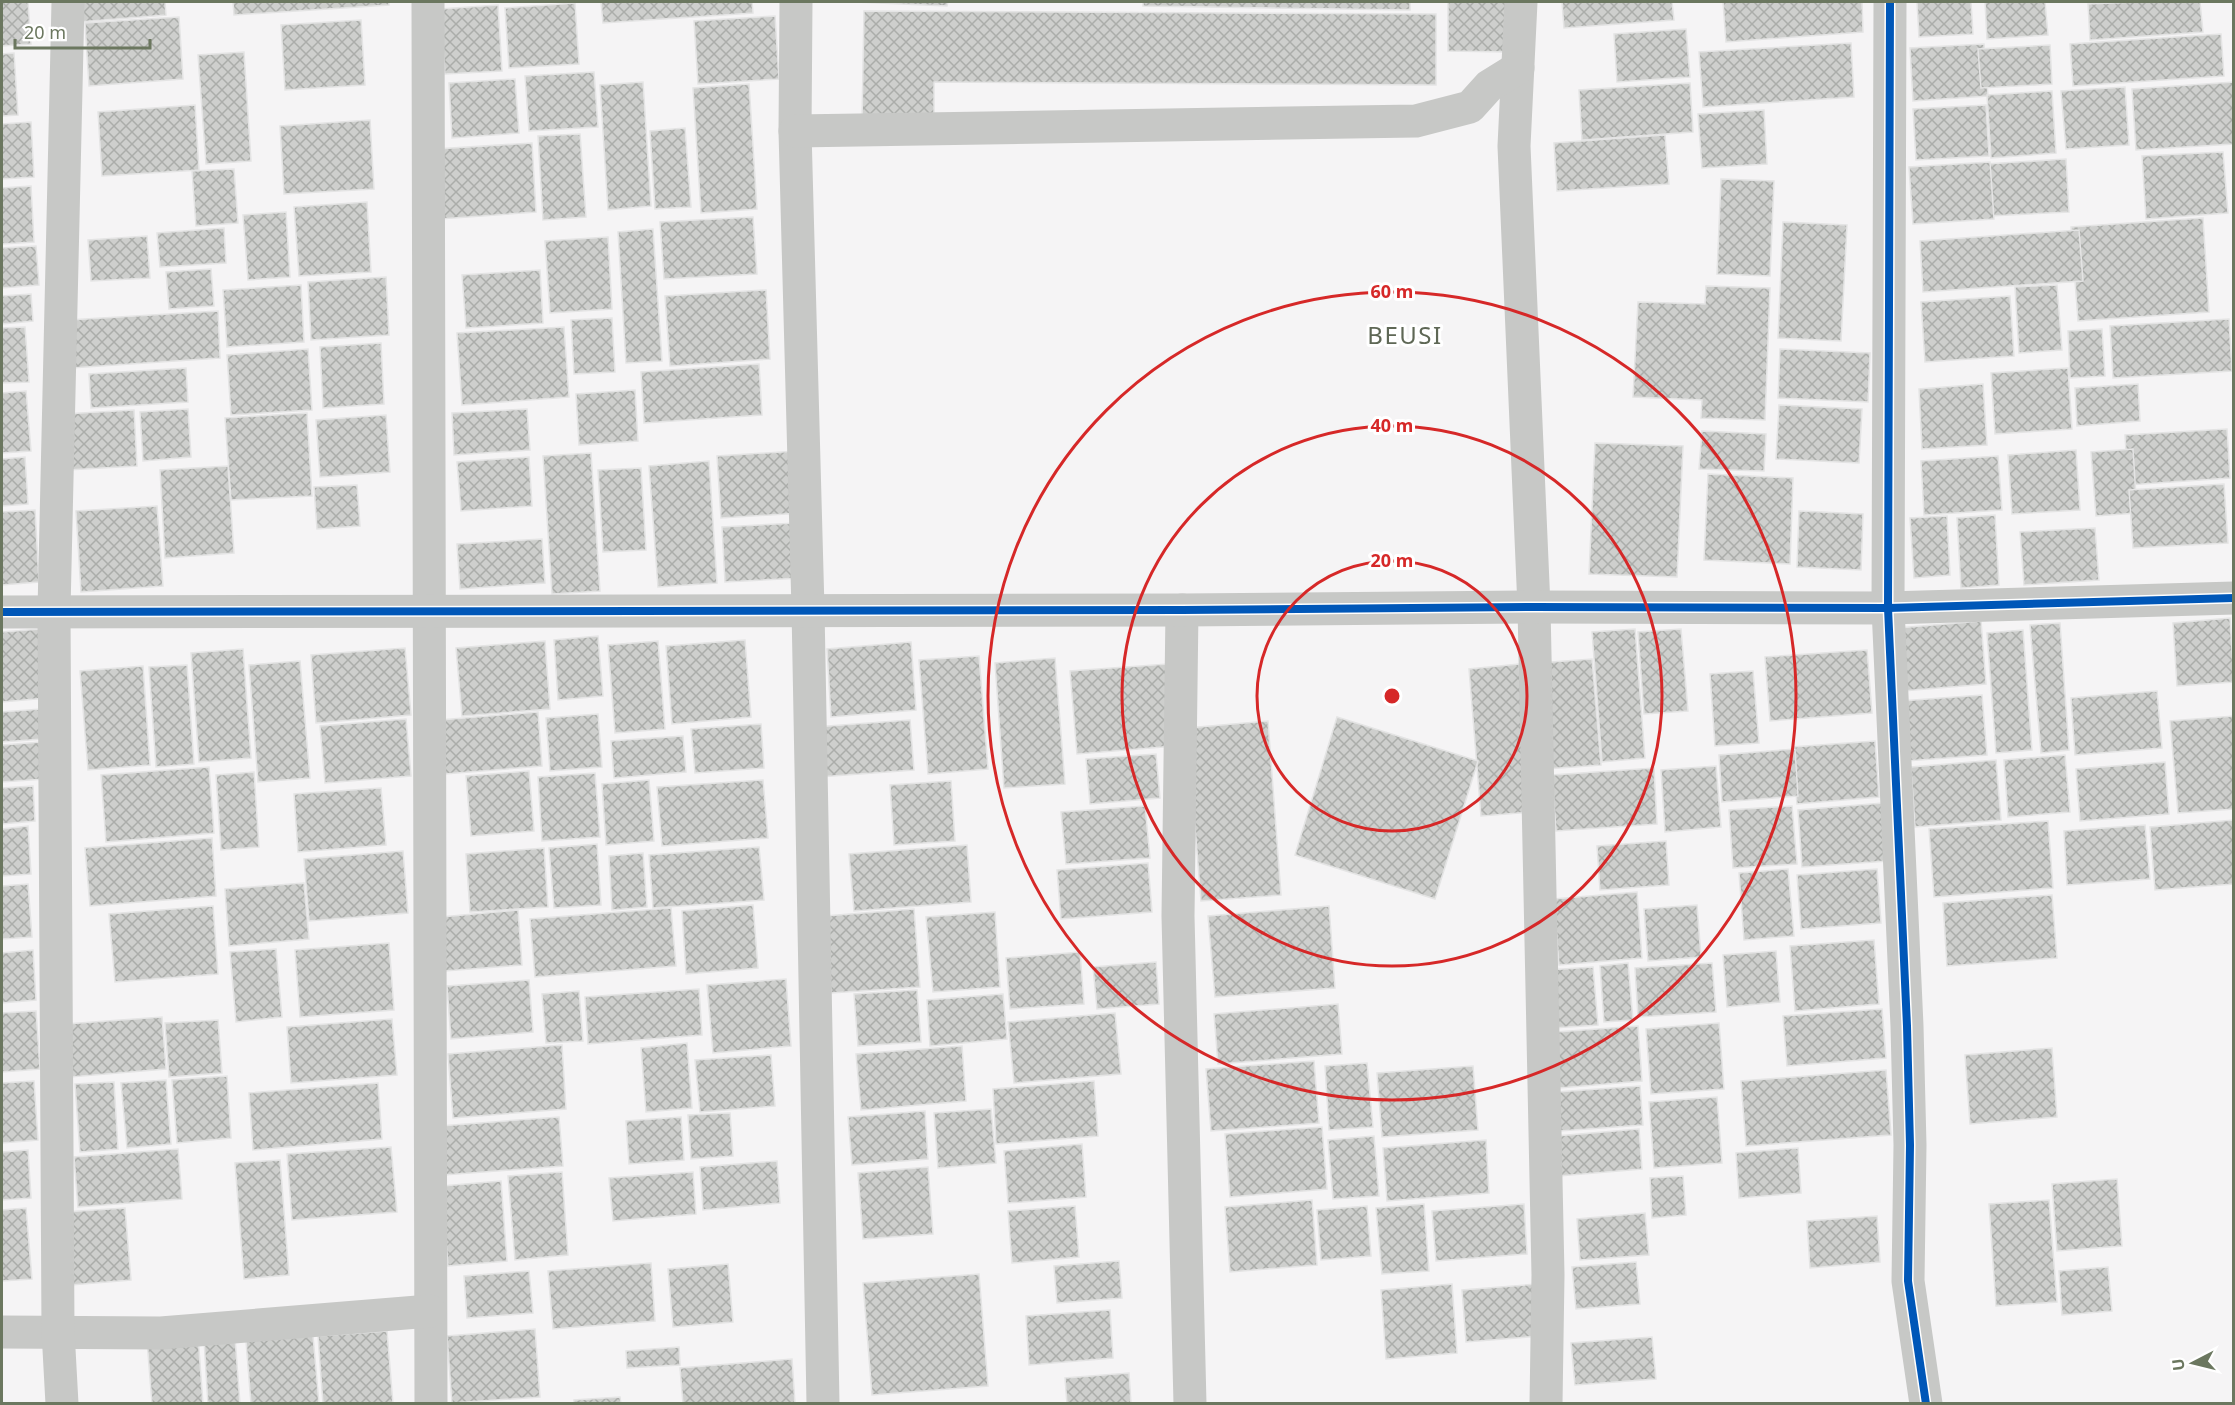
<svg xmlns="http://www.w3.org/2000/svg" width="2235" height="1405" font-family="'Noto Sans',sans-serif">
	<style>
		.building { fill: url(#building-cross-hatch); stroke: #e4e4e4; stroke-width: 1.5 }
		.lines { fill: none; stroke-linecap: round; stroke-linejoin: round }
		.minor { stroke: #c7c8c6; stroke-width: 33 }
		.cycleway-casing { stroke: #fff; stroke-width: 11 }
		.cycleway { stroke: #0057b8; stroke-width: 8 }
		.ring { fill: none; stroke: #d62828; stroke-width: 3 }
		.labels { text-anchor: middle; stroke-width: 6; stroke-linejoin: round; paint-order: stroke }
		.quarter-label { font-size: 24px; letter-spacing: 1.5px; fill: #5e6755; stroke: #fff }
		.centre { fill: #d62828; stroke: #fff; stroke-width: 3 }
		.ring-label { font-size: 18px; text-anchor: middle; font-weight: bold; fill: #d62828; stroke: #fff; stroke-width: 6; stroke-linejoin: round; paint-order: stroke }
	</style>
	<defs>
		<pattern id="building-cross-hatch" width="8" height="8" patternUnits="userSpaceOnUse" patternTransform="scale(1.5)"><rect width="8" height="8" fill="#cecfcd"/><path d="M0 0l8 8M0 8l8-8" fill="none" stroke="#abadaa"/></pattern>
	</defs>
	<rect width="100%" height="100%" fill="#f5f4f5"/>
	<g class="building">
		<path d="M2,2h26l3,42 -29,2z"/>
		<path d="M78,2h87l1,13 -87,7z"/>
		<path d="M233,2h156v3l-155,10z"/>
		<path d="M601,2h151l1,11 -150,10z"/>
		<path d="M856,2h92l-1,4z"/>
		<path d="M1143,2h267v8l-267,-4z"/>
		<path d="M1448,2h58v50l-58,-1z"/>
		<path d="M1562,2h110l2,18 -110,8z"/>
		<path d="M1723,2h139l1,30 -137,10z"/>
		<path d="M1917,2h54l2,32 -54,3z"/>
		<path d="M1985,2h60l3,33 -61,4z"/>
		<path d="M2136,2h64l3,30 -113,8 -2,-36z"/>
		<path d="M575,3l4,61 -70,4 -4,-60z"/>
		<path d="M498,5l4,66 -57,3 -5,-65z"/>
		<path d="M864,11l572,3v71l-502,-3v40l-72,-1z"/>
		<path d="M775,16l4,63 -81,5 -4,-63z"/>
		<path d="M179,17l4,62 -94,7 -4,-63z"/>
		<path d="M361,20l4,65 -80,5 -4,-65z"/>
		<path d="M1686,29l4,48 -73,5 -3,-48z"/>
		<path d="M2221,34l3,42 -151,10 -3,-42z"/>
		<path d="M1851,43l3,54 -151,10 -4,-55z"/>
		<path d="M1984,44l4,52 -75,5 -3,-53z"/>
		<path d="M2050,45l2,39 -71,4 -3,-39z"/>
		<path d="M244,52l7,109 -45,3 -8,-109z"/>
		<path d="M14,53l4,62 -16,1v-62z"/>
		<path d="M594,72l4,55 -69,4 -4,-55z"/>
		<path d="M515,79l4,54 -67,5 -3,-55z"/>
		<path d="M643,82l8,124 -43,4 -8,-125z"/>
		<path d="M2234,82v62l-98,6 -4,-61z"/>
		<path d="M1690,83l3,49 -111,8 -3,-50z"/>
		<path d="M749,84l8,125 -56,4 -8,-125z"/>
		<path d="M2125,87l4,58 -63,4 -5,-58z"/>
		<path d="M2052,91l4,62 -65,5 -4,-63z"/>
		<path d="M195,105l4,65 -97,6 -4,-64z"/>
		<path d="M1986,105l3,51 -73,4 -3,-51z"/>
		<path d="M1764,110l3,54 -65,4 -4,-54z"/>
		<path d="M370,120l4,69 -90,5 -4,-68z"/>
		<path d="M31,122l3,55 -32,2v-55z"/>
		<path d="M685,128l6,79 -36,2 -5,-78z"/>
		<path d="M580,134l6,83 -43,3 -5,-84z"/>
		<path d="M1665,135l4,49 -112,7 -3,-48z"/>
		<path d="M532,143l4,69 -96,7 -4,-70z"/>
		<path d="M2223,152l5,61 -82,6 -4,-63z"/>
		<path d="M2066,159l3,53 -79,4 -4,-52z"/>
		<path d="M1990,162l4,57 -81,5 -4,-57z"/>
		<path d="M234,169l4,54 -42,3 -4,-55z"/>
		<path d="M1721,179l53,2 -4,95 -53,-2z"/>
		<path d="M31,186l3,56 -32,2v-56z"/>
		<path d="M367,202l4,70 -72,4 -5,-69z"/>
		<path d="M286,212l4,65 -42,3 -5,-65z"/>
		<path d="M753,217l4,57 -93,5 -4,-57z"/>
		<path d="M2203,218l6,94 -131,9 -7,-94z"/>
		<path d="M1783,222l64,3 -6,116 -63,-3z"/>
		<path d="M224,228l2,35 -66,4 -3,-34z"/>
		<path d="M653,229l9,132 -36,2 -8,-131z"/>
		<path d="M2079,230l4,51 -160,11 -3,-51z"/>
		<path d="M147,236l3,42 -59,3 -3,-41z"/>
		<path d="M608,237l4,72 -62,4 -5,-72z"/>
		<path d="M36,246l3,39 -37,3v-40z"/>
		<path d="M211,269l3,37 -45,3 -3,-37z"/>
		<path d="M540,270l3,53 -77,5 -4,-53z"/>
		<path d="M386,277l3,58 -78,5 -3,-58z"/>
		<path d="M301,285l3,57 -77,5 -4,-57z"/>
		<path d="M2057,285l5,65 -43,3 -4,-66z"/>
		<path d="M1706,286l64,2 -5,132 -64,-2 1,-18 -69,-3 5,-95 67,2z"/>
		<path d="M766,290l4,69 -100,7 -5,-70z"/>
		<path d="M31,294l2,27 -31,3v-28z"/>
		<path d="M2010,296l4,60 -89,6 -4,-60z"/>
		<path d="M218,311l2,47 -149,10 -2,-48z"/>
		<path d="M612,318l3,54 -41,2 -3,-54z"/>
		<path d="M2229,319l3,52 -119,7 -3,-52z"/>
		<path d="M25,327l4,55 -27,1v-55z"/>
		<path d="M564,327l5,70 -107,8 -5,-72z"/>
		<path d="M2102,329l3,47 -35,2 -2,-47z"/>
		<path d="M381,343l3,61 -61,4 -3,-61z"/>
		<path d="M308,349l4,61 -81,5 -4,-60z"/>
		<path d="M1780,349l90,4 -2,49 -90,-4z"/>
		<path d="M759,364l3,51 -118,8 -3,-51z"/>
		<path d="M186,368l2,34 -97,6 -2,-34z"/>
		<path d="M2068,368l4,61 -77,5 -4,-61z"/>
		<path d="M1983,384l4,61 -65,4 -3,-60z"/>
		<path d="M2138,384l2,37 -63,5 -2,-38z"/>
		<path d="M635,390l3,51 -59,4 -3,-51z"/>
		<path d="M26,391l5,60 -29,2v-60z"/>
		<path d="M1779,405l83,4 -3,54 -83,-4z"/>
		<path d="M188,409l3,48 -48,4 -3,-49z"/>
		<path d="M527,409l3,41 -76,5 -2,-42z"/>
		<path d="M134,410l3,56 -70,4 -3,-56z"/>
		<path d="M307,413l5,83 -81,4 -6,-82z"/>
		<path d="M386,415l4,57 -70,5 -4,-57z"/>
		<path d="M2227,429l3,49 -102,7 -3,-50z"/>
		<path d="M1702,431l64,3 -2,37 -65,-2z"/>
		<path d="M1595,443l88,3 -6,131 -88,-3z"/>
		<path d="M2133,449l4,64 -41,3 -5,-64z"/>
		<path d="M2076,450l4,60 -68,4 -4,-59z"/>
		<path d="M797,451l4,62 -80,5 -4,-62z"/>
		<path d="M591,453l9,138 -48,3 -9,-138z"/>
		<path d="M1998,456l4,54 -78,5 -3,-54z"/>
		<path d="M25,457l3,47 -26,2v-47z"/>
		<path d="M529,457l3,49 -71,5 -4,-49z"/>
		<path d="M709,461l8,122 -59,4 -9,-121z"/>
		<path d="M228,466l6,87 -69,5 -5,-88z"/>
		<path d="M641,468l5,82 -43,2 -5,-82z"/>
		<path d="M1708,474l85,4 -3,86 -86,-4z"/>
		<path d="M2224,484l4,59 -95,5 -4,-58z"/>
		<path d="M357,485l3,41 -43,3 -3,-42z"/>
		<path d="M157,506l6,80 -82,6 -5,-81z"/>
		<path d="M35,510l4,72 -37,3v-73z"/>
		<path d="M1799,511l64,3 -2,56 -64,-3z"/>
		<path d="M1995,515l4,70 -38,3 -4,-70z"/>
		<path d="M1947,516l3,59 -36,3 -4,-60z"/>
		<path d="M797,523l4,55 -76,4 -3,-55z"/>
		<path d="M2095,528l4,52 -75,5 -4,-53z"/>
		<path d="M542,539l3,44 -85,6 -3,-45z"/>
		<path d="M2230,618l4,64 -57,4 -4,-63z"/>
		<path d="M1981,621l5,63 -83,7 -5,-63z"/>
		<path d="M2060,623l9,127 -28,3 -11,-128z"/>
		<path d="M41,629l6,69 -45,4v-70z"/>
		<path d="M1635,629l10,129 -43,4 -10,-130z"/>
		<path d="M1681,629l7,82 -44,3 -6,-82z"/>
		<path d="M2023,630l9,120 -36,3 -9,-120z"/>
		<path d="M598,636l5,60 -45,4 -4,-60z"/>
		<path d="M745,640l6,77 -79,7 -6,-78z"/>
		<path d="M545,641l5,68 -88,7 -6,-68z"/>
		<path d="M658,641l7,88 -50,4 -7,-88z"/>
		<path d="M911,642l5,68 -85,7 -4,-68z"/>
		<path d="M405,648l6,67 -95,8 -5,-68z"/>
		<path d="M243,649l8,109 -52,4 -8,-109z"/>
		<path d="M1867,650l5,63 -102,8 -5,-64z"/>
		<path d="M979,656l9,113 -60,5 -9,-114z"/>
		<path d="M1055,658l10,126 -61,4 -9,-125z"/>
		<path d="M1592,659l9,106 -55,4 -8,-106z"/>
		<path d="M300,661l10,117 -52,4 -9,-117z"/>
		<path d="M1168,664l7,82 -98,8 -7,-83z"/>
		<path d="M1519,664l12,148 -50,4 -12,-147z"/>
		<path d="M187,665l7,99 -38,3 -7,-100z"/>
		<path d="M143,666l7,99 -62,5 -8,-99z"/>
		<path d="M1753,671l6,72 -44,3 -5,-72z"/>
		<path d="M2157,691l5,57 -87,7 -4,-57z"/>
		<path d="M1982,695l5,60 -81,6 -5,-60z"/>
		<path d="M41,709l2,30 -41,3v-30z"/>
		<path d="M538,712l4,54 -97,8 -5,-54z"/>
		<path d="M598,714l4,53 -52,4 -4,-53z"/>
		<path d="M2234,716v93l-56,4 -8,-92z"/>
		<path d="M1337,717l141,44 -43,138 -140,-44z"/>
		<path d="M406,719l5,57 -86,7 -5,-57z"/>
		<path d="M910,720l4,50 -95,7 -4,-50z"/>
		<path d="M1268,721l13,174 -80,6 -14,-173z"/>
		<path d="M761,724l3,44 -69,5 -4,-44z"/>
		<path d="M683,736l3,36 -72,6 -3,-37z"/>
		<path d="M1875,741l4,56 -82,7 -5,-57z"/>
		<path d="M42,742l3,37 -43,3v-37z"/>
		<path d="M1795,749l3,47 -76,6 -3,-47z"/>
		<path d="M1156,754l4,44 -70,6 -4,-45z"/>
		<path d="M2065,755l5,57 -62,5 -4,-57z"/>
		<path d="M1996,760l5,60 -86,7 -4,-60z"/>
		<path d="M2165,762l4,52 -89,7 -4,-52z"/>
		<path d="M1716,766l5,61 -56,5 -4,-62z"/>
		<path d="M209,767l5,66 -108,9 -5,-67z"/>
		<path d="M1654,768l3,56 -101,7 -4,-56z"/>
		<path d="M529,771l5,60 -63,5 -5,-60z"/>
		<path d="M254,772l5,75 -38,3 -5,-75z"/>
		<path d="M595,773l5,64 -58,4 -4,-64z"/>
		<path d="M649,780l5,61 -48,4 -4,-61z"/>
		<path d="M763,780l5,58 -106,8 -5,-59z"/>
		<path d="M951,781l4,60 -61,4 -4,-60z"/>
		<path d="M33,786l2,35 -33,3v-36z"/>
		<path d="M381,788l5,57 -88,7 -4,-58z"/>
		<path d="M1883,803l5,58 -86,6 -4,-57z"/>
		<path d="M1145,806l5,52 -84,6 -5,-52z"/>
		<path d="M1792,806l5,58 -64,4 -4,-58z"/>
		<path d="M2234,820v64l-79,6 -5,-63z"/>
		<path d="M2048,821l5,67 -119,9 -5,-68z"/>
		<path d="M2145,825l5,54 -83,6 -3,-54z"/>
		<path d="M28,826l3,48 -29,2v-47z"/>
		<path d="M212,838l4,58 -126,10 -5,-58z"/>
		<path d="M1666,841l3,44 -69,5 -3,-44z"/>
		<path d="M597,844l4,61 -47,3 -5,-60z"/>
		<path d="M967,845l4,57 -117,9 -5,-57z"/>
		<path d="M759,847l5,53 -111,8 -4,-53z"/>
		<path d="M544,848l4,59 -78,5 -4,-58z"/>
		<path d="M403,851l5,62 -99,8 -5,-62z"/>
		<path d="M643,853l4,54 -35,3 -3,-54z"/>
		<path d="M1148,863l4,49 -91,7 -4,-49z"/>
		<path d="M1788,869l6,67 -50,4 -5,-67z"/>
		<path d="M1877,869l4,54 -80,6 -4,-54z"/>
		<path d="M304,883l5,56 -80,7 -4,-57z"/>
		<path d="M28,884l4,53 -30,2v-53z"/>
		<path d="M1637,892l5,66 -83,7 -5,-66z"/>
		<path d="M2052,895l5,63 -110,8 -4,-63z"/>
		<path d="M753,905l5,63 -72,6 -4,-63z"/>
		<path d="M1697,905l4,52 -53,4 -4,-52z"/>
		<path d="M213,906l5,68 -103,8 -6,-68z"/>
		<path d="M1329,906l6,82 -120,9 -7,-81z"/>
		<path d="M671,908l5,58 -141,11 -5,-58z"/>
		<path d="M914,909l6,78 -89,6 -6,-77z"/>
		<path d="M518,910l4,55 -77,6 -4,-54z"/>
		<path d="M995,912l5,75 -67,5 -7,-75z"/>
		<path d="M1874,940l5,64 -84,7 -5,-65z"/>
		<path d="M389,943l5,67 -94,7 -5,-67z"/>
		<path d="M276,949l6,68 -46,5 -6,-70z"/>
		<path d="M33,950l3,50 -34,3v-50z"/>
		<path d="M1776,951l4,51 -53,5 -4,-52z"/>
		<path d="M1080,952l4,52 -74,5 -4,-51z"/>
		<path d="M1156,962l3,42 -62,5 -4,-42z"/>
		<path d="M1628,963l5,57 -29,2 -4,-56z"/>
		<path d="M1712,963l4,49 -78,5 -3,-49z"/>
		<path d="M1593,967l5,58 -45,3 -5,-58z"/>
		<path d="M786,979l5,67 -78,7 -6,-68z"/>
		<path d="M529,980l4,52 -82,7 -4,-53z"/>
		<path d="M699,989l3,46 -114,9 -3,-47z"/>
		<path d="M917,990l4,52 -63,4 -4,-52z"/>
		<path d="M579,991l4,50 -37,2 -4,-49z"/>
		<path d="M1003,994l4,45 -77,7 -3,-46z"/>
		<path d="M1338,1004l4,50 -124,10 -4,-50z"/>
		<path d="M1882,1009l4,49 -99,8 -4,-50z"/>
		<path d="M36,1011l4,58 -38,3v-59z"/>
		<path d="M1115,1013l6,61 -107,9 -6,-61z"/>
		<path d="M162,1017l4,52 -96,8 -4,-53z"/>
		<path d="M392,1019l5,56 -106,8 -4,-56z"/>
		<path d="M218,1020l4,53 -53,4 -4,-54z"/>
		<path d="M1719,1023l5,66 -73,5 -5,-65z"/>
		<path d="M1638,1026l4,55 -95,8 -4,-56z"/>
		<path d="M687,1043l5,65 -46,4 -5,-64z"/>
		<path d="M562,1045l4,64 -113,9 -5,-64z"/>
		<path d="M962,1046l4,55 -105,9 -5,-56z"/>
		<path d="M2052,1048l5,69 -87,7 -5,-69z"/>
		<path d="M771,1055l4,51 -75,6 -5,-52z"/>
		<path d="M1314,1061l5,62 -108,8 -5,-62z"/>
		<path d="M1367,1063l6,64 -44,3 -4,-64z"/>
		<path d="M1473,1066l5,64 -96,7 -5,-64z"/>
		<path d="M1886,1070l5,65 -145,11 -5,-65z"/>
		<path d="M227,1076l4,62 -54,5 -5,-63z"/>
		<path d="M166,1080l5,64 -44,4 -6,-65z"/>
		<path d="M34,1081l4,59 -36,3v-60z"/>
		<path d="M1094,1081l4,55 -102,8 -3,-55z"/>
		<path d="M114,1082l4,67 -38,3 -5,-68z"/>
		<path d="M378,1083l4,56 -129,11 -4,-57z"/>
		<path d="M1640,1086l3,39 -83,6 -3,-39z"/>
		<path d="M1717,1097l5,66 -68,5 -5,-66z"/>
		<path d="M991,1109l5,54 -58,5 -4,-55z"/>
		<path d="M925,1111l3,48 -76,6 -4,-48z"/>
		<path d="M730,1113l3,43 -42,3 -3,-44z"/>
		<path d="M559,1117l4,49 -119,9 -4,-49z"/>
		<path d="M681,1117l3,43 -55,4 -3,-43z"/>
		<path d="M1322,1127l5,62 -97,8 -5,-63z"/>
		<path d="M1639,1129l3,40 -83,7 -3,-40z"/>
		<path d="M1374,1136l5,60 -46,3 -5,-59z"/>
		<path d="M1486,1140l3,53 -102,8 -4,-53z"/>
		<path d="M1082,1144l4,53 -78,6 -4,-52z"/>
		<path d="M391,1147l6,65 -105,8 -5,-66z"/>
		<path d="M1798,1148l3,45 -62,5 -3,-45z"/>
		<path d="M178,1149l4,50 -104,8 -4,-50z"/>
		<path d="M28,1150l3,48 -29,2v-48z"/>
		<path d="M280,1160l9,115 -45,4 -9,-116z"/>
		<path d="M777,1161l3,42 -77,7 -3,-43z"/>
		<path d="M928,1167l5,67 -70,5 -5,-66z"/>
		<path d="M562,1172l6,83 -53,5 -7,-84z"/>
		<path d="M693,1172l3,42 -83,7 -4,-43z"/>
		<path d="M1683,1176l3,39 -34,3 -2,-40z"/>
		<path d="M2117,1179l5,67 -65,5 -5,-67z"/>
		<path d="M501,1181l6,80 -59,5 -6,-80z"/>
		<path d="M1312,1200l5,65 -87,7 -5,-65z"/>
		<path d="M2049,1200l8,102 -61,4 -7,-102z"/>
		<path d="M1424,1204l5,67 -47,3 -6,-66z"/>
		<path d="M1524,1204l3,50 -91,7 -4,-50z"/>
		<path d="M1075,1206l4,51 -67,6 -4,-52z"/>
		<path d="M1367,1206l4,50 -50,4 -4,-50z"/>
		<path d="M26,1208l6,71 -30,2v-71z"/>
		<path d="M125,1208l6,72 -60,5 -6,-73z"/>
		<path d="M1645,1213l4,42 -69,5 -3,-41z"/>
		<path d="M1877,1216l3,46 -70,6 -3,-47z"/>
		<path d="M1119,1261l3,37 -65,5 -3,-37z"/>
		<path d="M1636,1262l4,42 -64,5 -4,-42z"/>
		<path d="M651,1263l4,58 -102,8 -5,-58z"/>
		<path d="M728,1264l5,58 -60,5 -5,-58z"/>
		<path d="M2108,1267l4,44 -50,4 -3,-44z"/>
		<path d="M529,1271l4,42 -66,5 -3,-42z"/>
		<path d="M979,1274l9,112 -116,9 -9,-112z"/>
		<path d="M1452,1284l5,69 -71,6 -5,-69z"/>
		<path d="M1537,1284l4,52 -75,6 -4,-52z"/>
		<path d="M1110,1310l3,48 -84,7 -3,-49z"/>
		<path d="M535,1329l5,68 -88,6 -5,-67z"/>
		<path d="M387,1331l6,73h-70l-5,-68z"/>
		<path d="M198,1336l5,68h-51l-5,-64z"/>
		<path d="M313,1336l6,68h-68l-5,-63z"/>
		<path d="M1652,1337l4,42 -81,6 -4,-42z"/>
		<path d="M235,1338l5,66h-32l-4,-64z"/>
		<path d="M679,1347l1,18 -53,3 -1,-17z"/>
		<path d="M792,1359l3,45h-112l-3,-36z"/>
		<path d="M1129,1373l2,31h-64l-2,-26z"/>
		<path d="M620,1397l1,7h-47v-4z"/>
	</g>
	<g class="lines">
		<g class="minor">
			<path d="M428,2l3,1402"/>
			<path d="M796,2l-1,129 13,478 15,795"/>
			<path d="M1521,2l-7,144 20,461 14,668 -2,129"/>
			<path d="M1890,2l-2,606 19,418 3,119 -2,136 18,123"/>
			<path d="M795,131l621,-10 54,-14 19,-21 29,-18"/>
			<path d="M1182,610l-4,306 12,488"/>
			<path d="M2,612l1180,-2 352,-3 354,1 346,-10"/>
			<path d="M2,1332l159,1 269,-22"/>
			<path d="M62,1404l-4,-73 -4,-721 14,-608"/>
		</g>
		<defs>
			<g id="cycleway">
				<path d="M1890,2l-2,606 19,418 3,119 -2,136 18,123"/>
				<path d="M2,612l1180,-2 352,-3 354,1 346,-10"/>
			</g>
		</defs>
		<use href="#cycleway" class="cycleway-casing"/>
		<use href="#cycleway" class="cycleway"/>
	</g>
	<g class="ring">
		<circle cx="1392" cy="696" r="135"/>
		<circle cx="1392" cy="696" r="270"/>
		<circle cx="1392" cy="696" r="404"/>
	</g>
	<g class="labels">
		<g class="quarter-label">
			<text x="1405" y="344">BEUSI</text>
		</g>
	</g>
	<circle cx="1392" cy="696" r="9" class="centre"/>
	<g class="ring-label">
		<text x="1392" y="298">60 m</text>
		<text x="1392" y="432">40 m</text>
		<text x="1392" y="567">20 m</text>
	</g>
	<rect width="2235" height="1405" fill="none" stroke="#6b775f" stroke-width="6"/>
	<g transform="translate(2193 1363) rotate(263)" stroke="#ffffff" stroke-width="4.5" paint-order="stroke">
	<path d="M0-4.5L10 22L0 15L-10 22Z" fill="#6b775f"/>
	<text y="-9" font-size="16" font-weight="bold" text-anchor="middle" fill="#6b775f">U</text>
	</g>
	<path d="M15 39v9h135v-9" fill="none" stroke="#6b775f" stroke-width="3"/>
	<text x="24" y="39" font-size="18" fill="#6b775f" stroke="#ffffff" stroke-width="4.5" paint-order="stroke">20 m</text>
</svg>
